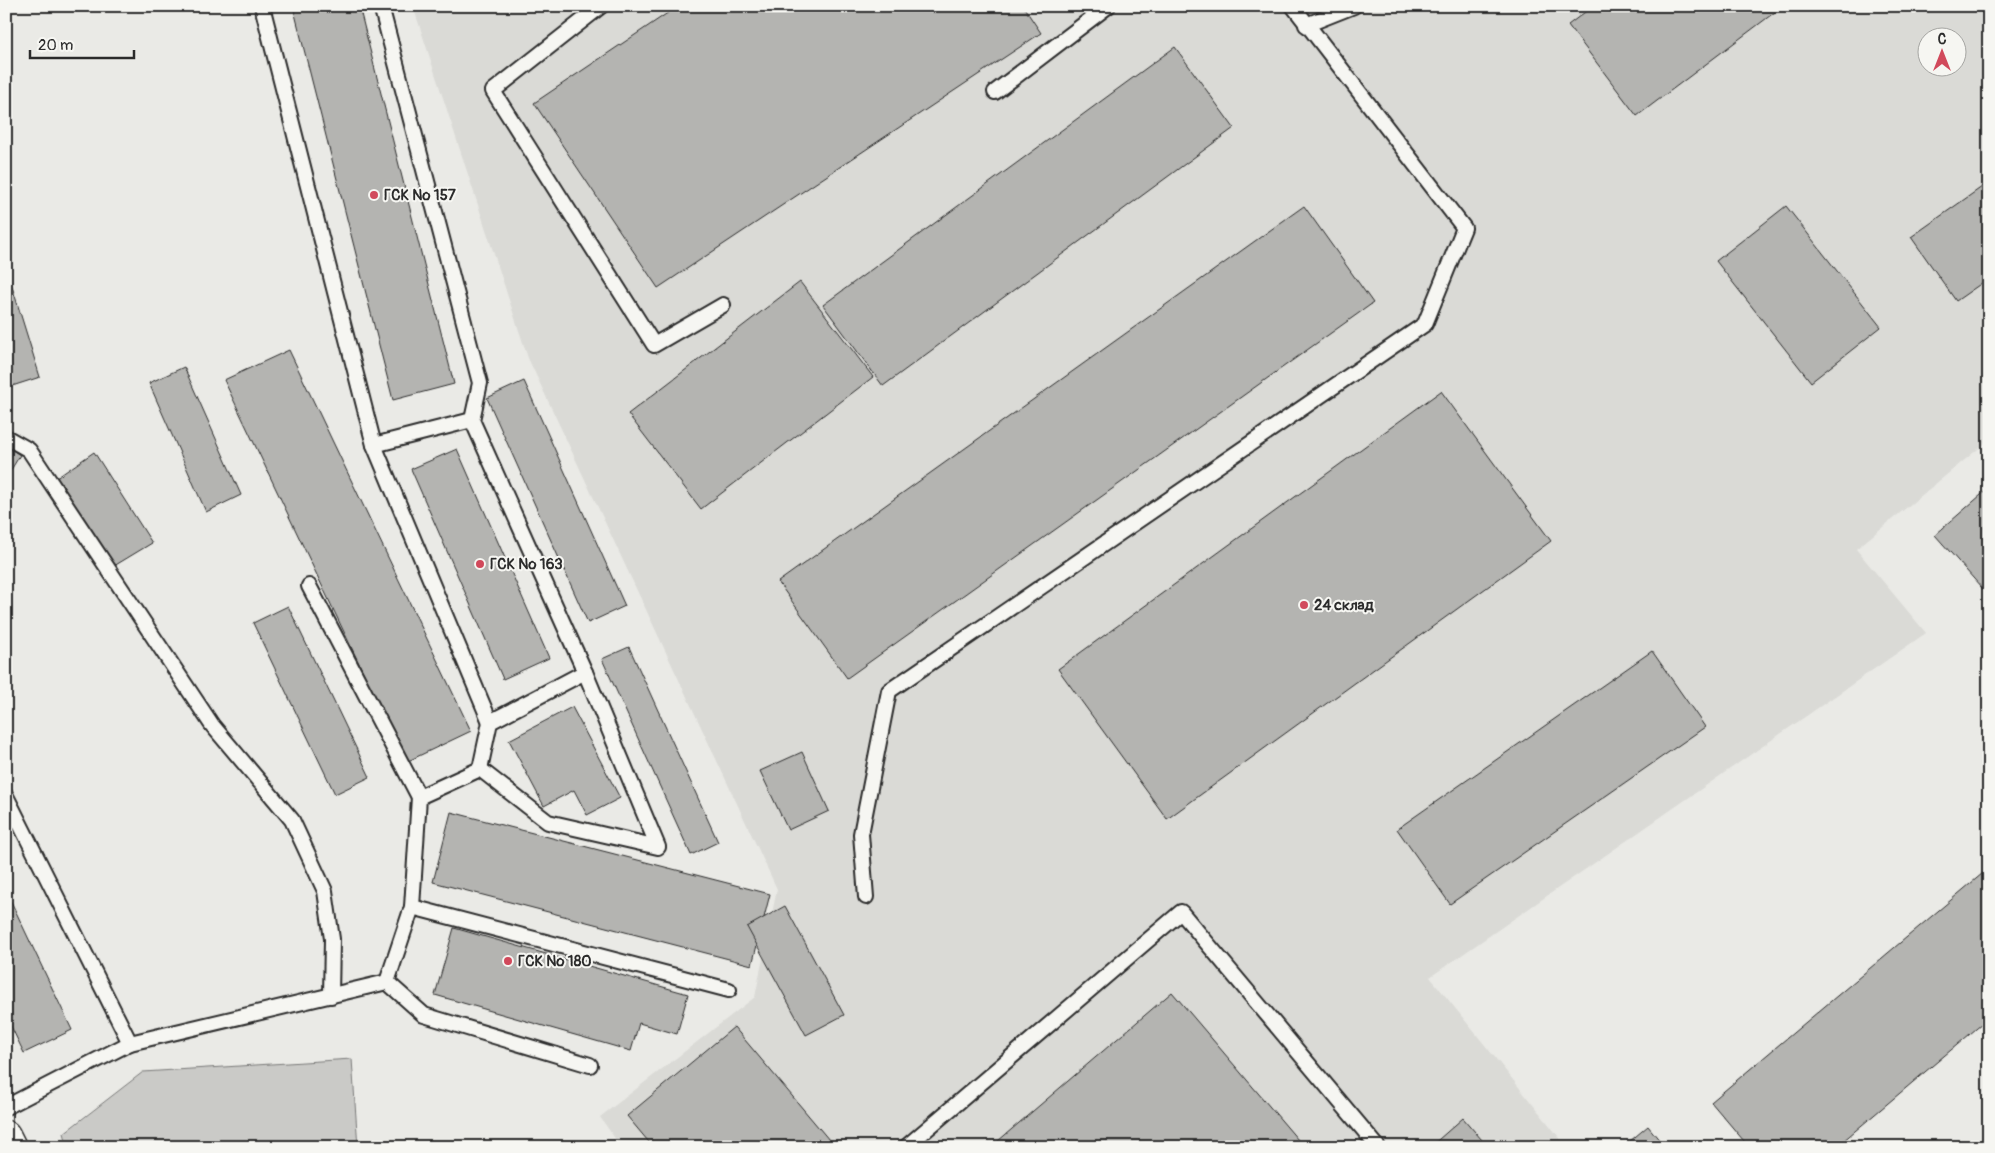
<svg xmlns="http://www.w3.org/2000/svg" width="1995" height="1153" font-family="Pangolin,sans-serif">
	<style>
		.built { fill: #dadad6; fill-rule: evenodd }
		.green { fill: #cacac7; stroke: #7a7a79 }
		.building { fill: #b4b4b1; stroke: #2b2b2b }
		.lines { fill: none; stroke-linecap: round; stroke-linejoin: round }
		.lane-casing { stroke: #2b2b2b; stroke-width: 18 }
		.secondary-casing { stroke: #2b2b2b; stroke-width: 31 }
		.lane { stroke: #f6f6f2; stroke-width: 14 }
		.secondary { stroke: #f6f6f2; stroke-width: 28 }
		.poi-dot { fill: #d1495b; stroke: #f6f6f2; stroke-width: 2 }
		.labels { text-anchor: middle; stroke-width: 4; stroke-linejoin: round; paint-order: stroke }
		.poi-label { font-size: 15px; font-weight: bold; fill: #2b2b2b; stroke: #f6f6f2; text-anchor: start }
	</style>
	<rect width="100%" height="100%" fill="#eaeae6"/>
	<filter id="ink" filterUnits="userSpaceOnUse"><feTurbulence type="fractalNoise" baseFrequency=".02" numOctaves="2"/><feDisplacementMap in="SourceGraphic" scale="10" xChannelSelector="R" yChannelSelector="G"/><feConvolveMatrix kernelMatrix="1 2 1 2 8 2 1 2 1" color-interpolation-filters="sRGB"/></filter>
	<g filter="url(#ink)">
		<path class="built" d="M413,6h1576v434l-133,109 70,84 -496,344 137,170h-946l-21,-30 155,-120 22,-108 -249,-531zM1928,38h30v30h-30z"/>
		<g class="green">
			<path d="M352,1059l6,88h-290l-4,-14 79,-61z"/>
			<path d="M551,1142v5h-84z"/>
		</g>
		<g class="building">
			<path d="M293,6h66l95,378 -61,16z"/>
			<path d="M678,6h345l18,27 -383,255 -124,-185z"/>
			<path d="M1593,6h190l-146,110 -69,-91z"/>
			<path d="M1175,47l59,81 -351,258 -60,-81z"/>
			<path d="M1989,182v96l-33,23 -45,-64z"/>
			<path d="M1304,206l69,97 -526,375 -69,-96z"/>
			<path d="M1786,206l95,121 -70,55 -95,-121z"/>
			<path d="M6,267l34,110 -34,11z"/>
			<path d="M800,282l73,95 -172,132 -73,-95z"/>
			<path d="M289,350l182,381 -65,31 -182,-382z"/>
			<path d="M184,367l57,128 -35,17 -57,-129z"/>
			<path d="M524,381l101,225 -37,17 -101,-225z"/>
			<path d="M1441,391l110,150 -384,278 -109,-150z"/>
			<path d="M6,446l14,9 -14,23z"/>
			<path d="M457,449l92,209 -46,21 -92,-210z"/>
			<path d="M94,452l58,91 -38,23 -59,-87z"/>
			<path d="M1989,488v108l-54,-61z"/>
			<path d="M288,606l82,171 -35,17 -82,-171z"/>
			<path d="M629,647l89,195 -27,13 -89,-196z"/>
			<path d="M1652,651l53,76 -255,177 -53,-75z"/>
			<path d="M572,707l48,91 -33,17 -13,-25 -30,16 -35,-66z"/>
			<path d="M802,752l27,59 -41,19 -28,-59z"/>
			<path d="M451,812l319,82 -18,71 -319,-83z"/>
			<path d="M1989,868v150l-153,129h-87l-38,-45z"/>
			<path d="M6,891l66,139 -48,23 -18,-37z"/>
			<path d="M785,906l59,109 -38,20 -59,-108z"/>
			<path d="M454,928l234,66 -11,40 -38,-11 -8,28 -196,-56z"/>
			<path d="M1172,992l132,155h-313z"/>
			<path d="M734,1027l101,120h-182l-26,-31z"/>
			<path d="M1463,1118l25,29h-58z"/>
			<path d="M1648,1126l17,21h-42z"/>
		</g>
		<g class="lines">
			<defs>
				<g id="lane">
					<path d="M262,6l112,439 116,277"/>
					<path d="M381,6l99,377 -8,37 113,252 73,175 -110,-25 -68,-53"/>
					<path d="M601,6l-108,85 161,254 69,-40"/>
					<path d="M1306,25l48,-19"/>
					<path d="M995,92l113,-86"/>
					<path d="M6,437l23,13 183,275 80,95 33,71 7,48 -1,57"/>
					<path d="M374,445l98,-25"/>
					<path d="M309,586l110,211"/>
					<path d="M6,796l124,247"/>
					<path d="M866,897l-5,-63 28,-143 536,-367 39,-96 -171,-222"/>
					<path d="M412,907l7,-110 61,-28 10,-47 95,-50"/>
					<path d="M387,982l25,-75 317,83"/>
					<path d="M6,1107l124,-64 257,-61 37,33 166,50"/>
					<path d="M906,1147l275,-235 197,235"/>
				</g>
				<path id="secondary" d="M6,1135l6,12"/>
			</defs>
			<use href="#lane" class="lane-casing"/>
			<use href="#secondary" class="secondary-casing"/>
			<use href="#lane" class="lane"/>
			<use href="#secondary" class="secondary"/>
		</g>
	</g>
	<g class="poi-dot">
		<circle cx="374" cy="195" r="5"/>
		<circle cx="480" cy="564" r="5"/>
		<circle cx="1304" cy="605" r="5"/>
		<circle cx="508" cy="961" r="5"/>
	</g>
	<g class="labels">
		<g class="poi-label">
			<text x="384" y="200">ГСК № 157</text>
			<text x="490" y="569">ГСК № 163</text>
			<text x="1314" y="610">24 склад</text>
			<text x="518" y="966">ГСК № 180</text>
		</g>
	</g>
	<rect width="1995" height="1153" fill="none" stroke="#f6f6f2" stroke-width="25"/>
	<rect x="12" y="12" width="1970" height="1128" fill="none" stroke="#2b2b2b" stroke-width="2" filter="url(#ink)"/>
	<g transform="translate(1942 52)"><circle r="24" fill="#f6f6f2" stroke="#a5a5a2"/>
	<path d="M0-4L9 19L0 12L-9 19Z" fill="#d1495b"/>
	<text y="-8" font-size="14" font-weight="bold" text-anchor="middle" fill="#2b2b2b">С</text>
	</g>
	<path d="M30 50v8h104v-8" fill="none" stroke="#2b2b2b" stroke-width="2.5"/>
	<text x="38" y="50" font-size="15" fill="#2b2b2b" stroke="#f6f6f2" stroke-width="4" paint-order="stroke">20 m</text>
</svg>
